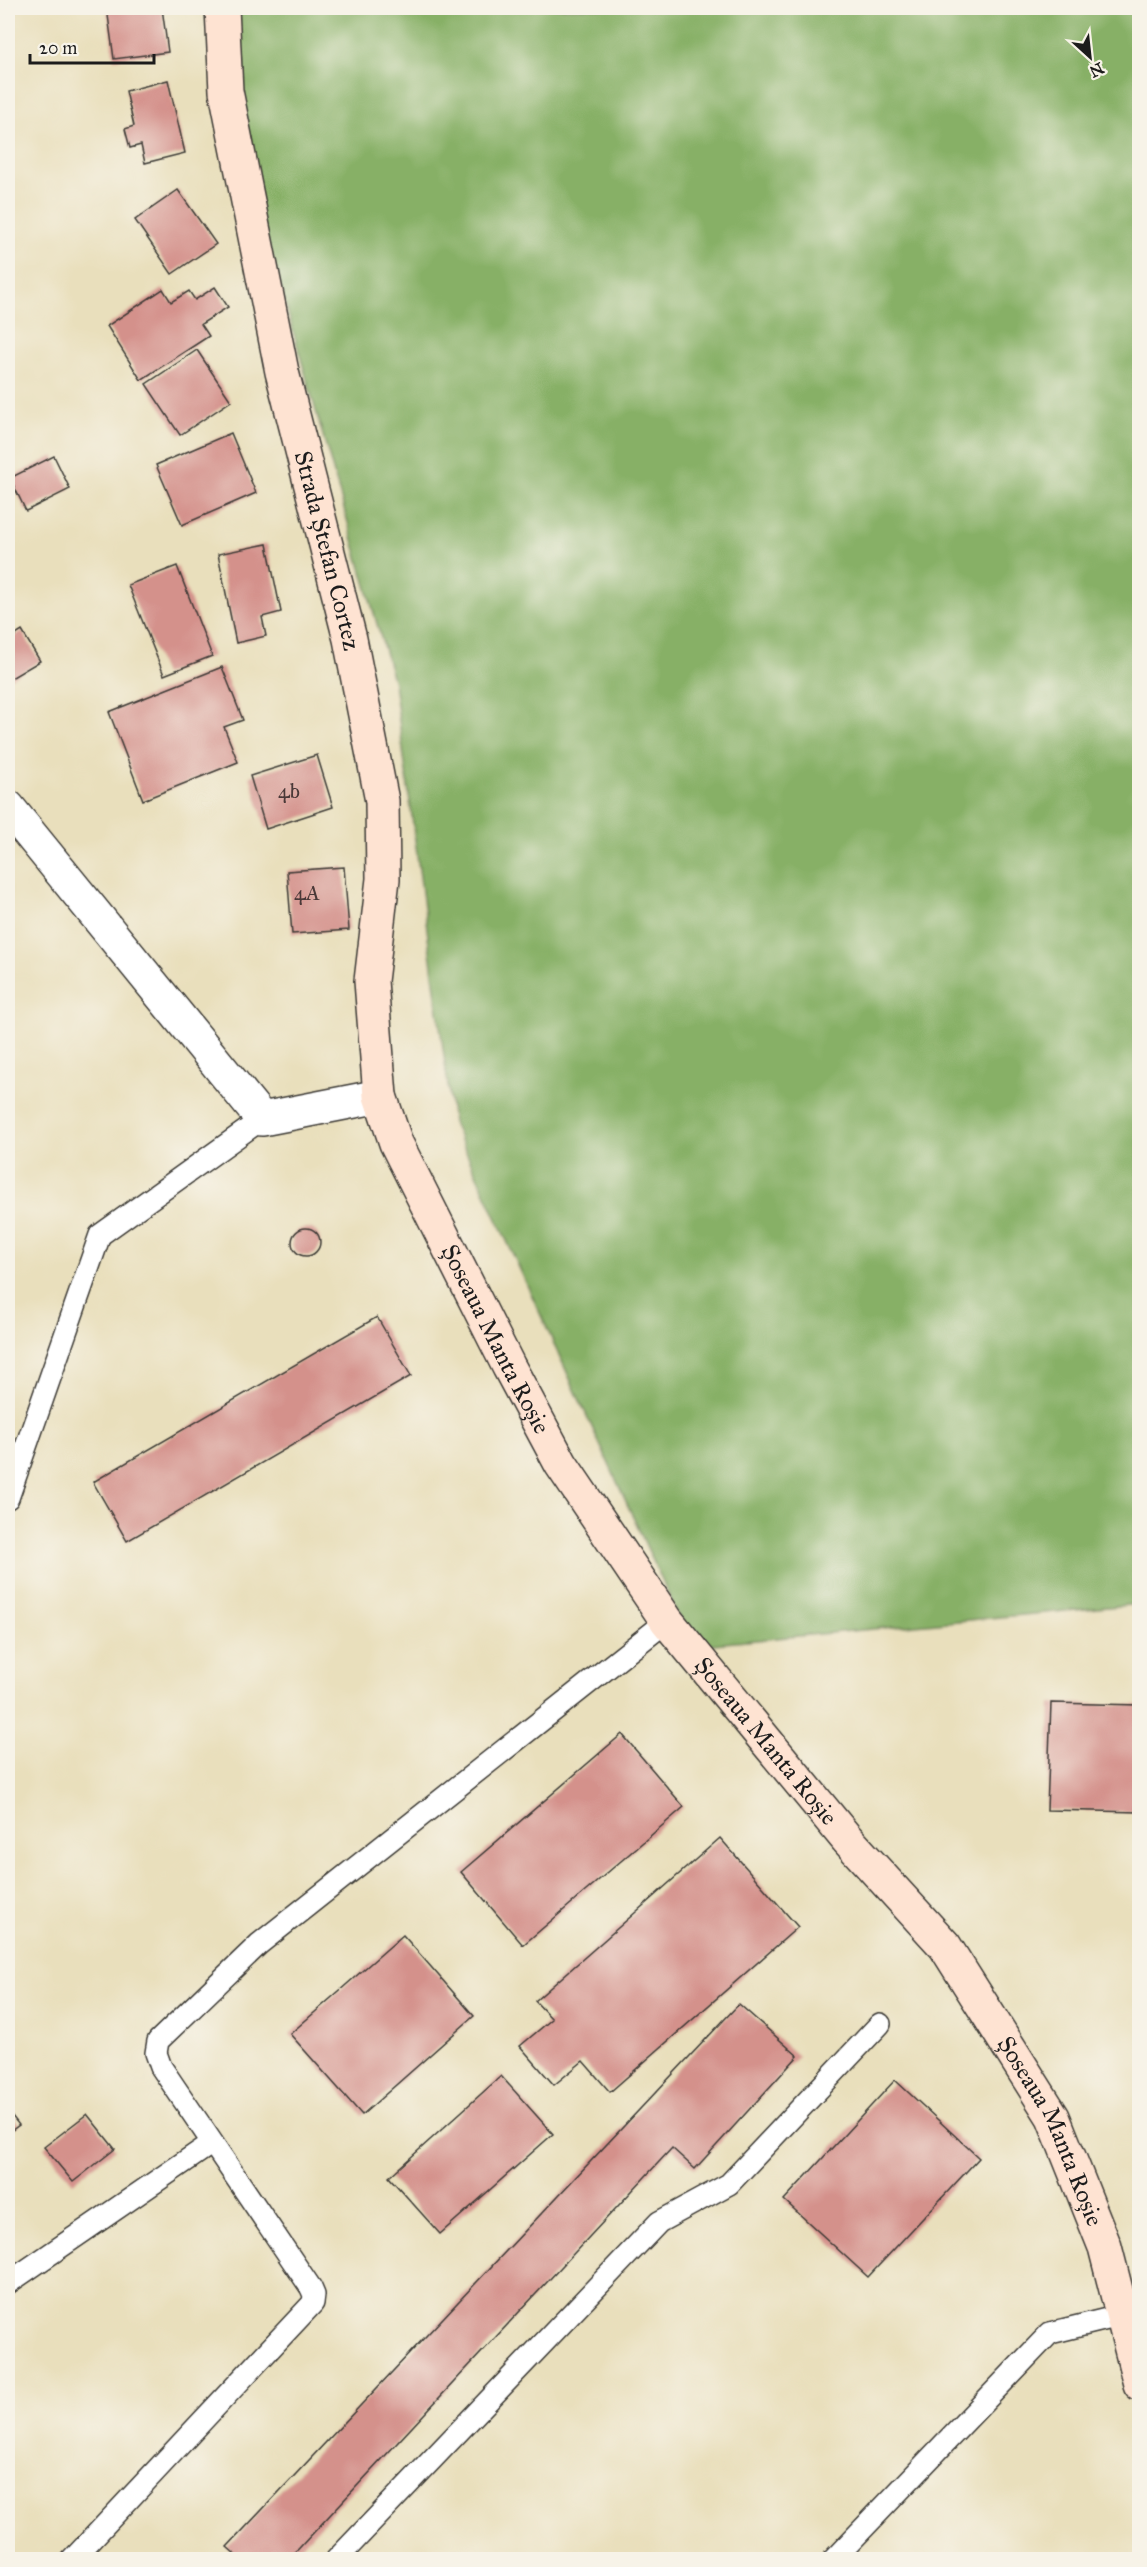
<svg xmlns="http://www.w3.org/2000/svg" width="1147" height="2567" font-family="'IM FELL Great Primer',serif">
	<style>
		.forest { fill: #87b066; stroke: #526641; stroke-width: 1.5 }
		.building { fill: #d4918b }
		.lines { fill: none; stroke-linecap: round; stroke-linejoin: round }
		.lane-casing { stroke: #3b3934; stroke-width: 24 }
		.street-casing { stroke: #3b3934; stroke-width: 36 }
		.secondary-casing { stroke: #3b3934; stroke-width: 36 }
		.lane { stroke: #fff; stroke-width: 21 }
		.street { stroke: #fff; stroke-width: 33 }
		.secondary { stroke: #fee3d2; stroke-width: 33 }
		.labels { text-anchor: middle; stroke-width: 6; stroke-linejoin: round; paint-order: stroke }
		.number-label { font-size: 21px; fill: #4a3938 }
		.street-label { font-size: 24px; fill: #1c1c1c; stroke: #f7f3e8 }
	</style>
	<rect width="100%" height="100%" fill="#f7f3e8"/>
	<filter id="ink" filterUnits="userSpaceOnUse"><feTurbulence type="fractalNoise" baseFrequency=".0167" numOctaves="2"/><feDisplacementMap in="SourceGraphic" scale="12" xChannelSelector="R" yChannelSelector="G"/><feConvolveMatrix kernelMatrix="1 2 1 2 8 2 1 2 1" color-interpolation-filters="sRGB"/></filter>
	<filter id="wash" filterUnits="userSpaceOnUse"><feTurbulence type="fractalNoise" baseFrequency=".008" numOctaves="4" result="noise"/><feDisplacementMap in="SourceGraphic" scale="24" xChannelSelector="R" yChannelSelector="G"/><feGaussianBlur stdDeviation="1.35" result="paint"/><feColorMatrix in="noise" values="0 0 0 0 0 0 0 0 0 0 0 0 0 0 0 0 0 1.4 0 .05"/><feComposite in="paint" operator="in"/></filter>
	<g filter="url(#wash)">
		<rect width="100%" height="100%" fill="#e9dfbc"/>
		<path class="forest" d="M222,8h917v1596l-447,42 -239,-523 -59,-440 -171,-596z"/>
		<g id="blocks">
			<g class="building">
				<path d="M107,8h55l6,44 -54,7z"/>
				<path d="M168,80l17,73 -40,10 -4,-18 -11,3 -5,-19 9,-3 -8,-35z"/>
				<path d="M178,190l38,54 -44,30 -37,-54z"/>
				<path d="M215,287l13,20 -27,17 8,12 -68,44 -34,-54 56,-37 8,13 18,-11 6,9z"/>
				<path d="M197,350l34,51 -51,34 -34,-51z"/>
				<path d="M231,433l25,60 -74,32 -26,-60z"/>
				<path d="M54,456l16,33 -44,22 -16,-33z"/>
				<path d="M267,544l14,68 -19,5 4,19 -30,7 -18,-89z"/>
				<path d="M177,566l35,90 -48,19 -36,-90z"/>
				<path d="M22,631l18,30 -32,19v-40z"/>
				<path d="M222,667l21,53 -19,7 14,35 -95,38 -34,-88z"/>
				<path d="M317,755l16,52 -67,22 -16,-53z"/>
				<path d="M344,867l5,63 -57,4 -5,-63z"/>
				<circle cx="306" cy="1242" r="14"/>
				<path d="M377,1317l34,59 -284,165 -34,-59z"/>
				<path d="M1051,1703l89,2v107l-93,-2z"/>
				<path d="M622,1734l62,73 -161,138 -62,-73z"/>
				<path d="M720,1838l78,89 -188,165 -27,-31 -29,24 -34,-39 32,-27 -17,-18z"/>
				<path d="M403,1935l71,81 -112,99 -72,-81z"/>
				<path d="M739,2004l59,52 -103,113 -23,-21 -384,412h-46l-15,-13z"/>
				<path d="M501,2076l52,58 -113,100 -51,-57z"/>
				<path d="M895,2080l84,78 -111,119 -84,-77z"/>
				<path d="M8,2111l11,14 -11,8z"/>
				<path d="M87,2114l28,35 -42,33 -29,-35z"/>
			</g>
		</g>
	</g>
	<g filter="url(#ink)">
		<use href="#blocks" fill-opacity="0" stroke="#3b3934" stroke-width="1.5"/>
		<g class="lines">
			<defs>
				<g id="lane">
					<path d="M8,1498l92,-263 162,-116"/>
					<path d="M8,2283l204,-140"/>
					<path d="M72,2560l241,-257 1,-8 -3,-7 -150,-221 -5,-14 2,-12 101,-97 408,-323"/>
					<path d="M336,2560l323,-338 70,-38 151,-160"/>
					<path d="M833,2560l217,-227 90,-22"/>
				</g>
				<path id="street" d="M8,807l254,312 118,-23"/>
				<g id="secondary">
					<path id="s1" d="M222,8l4,83 56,281 68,267 32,162 1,78 -12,102 9,115 16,47 113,224 52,97 106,157 180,218 98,107 108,171 52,130 35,137"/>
				</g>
			</defs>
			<use href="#lane" class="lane-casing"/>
			<use href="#street" class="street-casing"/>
			<use href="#secondary" class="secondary-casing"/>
			<use href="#lane" class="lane"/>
			<use href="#street" class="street"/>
			<use href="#secondary" class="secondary"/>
		</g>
	</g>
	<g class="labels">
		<g class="number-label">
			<text x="289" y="798">4b</text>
			<text x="307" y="900">4A</text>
		</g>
		<g class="street-label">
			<text dy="8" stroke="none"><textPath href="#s1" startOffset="554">Strada Ștefan Cortez</textPath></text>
			<text dy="8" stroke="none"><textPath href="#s1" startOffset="1376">Șoseaua Manta Roșie</textPath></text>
			<text dy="8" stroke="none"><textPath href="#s1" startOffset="1862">Șoseaua Manta Roșie</textPath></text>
			<text dy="8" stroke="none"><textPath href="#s1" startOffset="2348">Șoseaua Manta Roșie</textPath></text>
		</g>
	</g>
	<rect width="1147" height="2567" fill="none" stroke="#f7f3e8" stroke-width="30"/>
	<g transform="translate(1090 57) rotate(153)" stroke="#f7f3e8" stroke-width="4.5" paint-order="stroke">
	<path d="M0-4.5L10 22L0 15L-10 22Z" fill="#1c1c1c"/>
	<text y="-9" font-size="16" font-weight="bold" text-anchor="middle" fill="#1c1c1c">N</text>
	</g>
	<path d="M30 54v9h124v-9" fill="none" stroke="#1c1c1c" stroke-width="3"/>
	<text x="39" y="54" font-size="18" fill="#1c1c1c" stroke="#f7f3e8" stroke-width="4.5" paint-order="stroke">20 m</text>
</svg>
